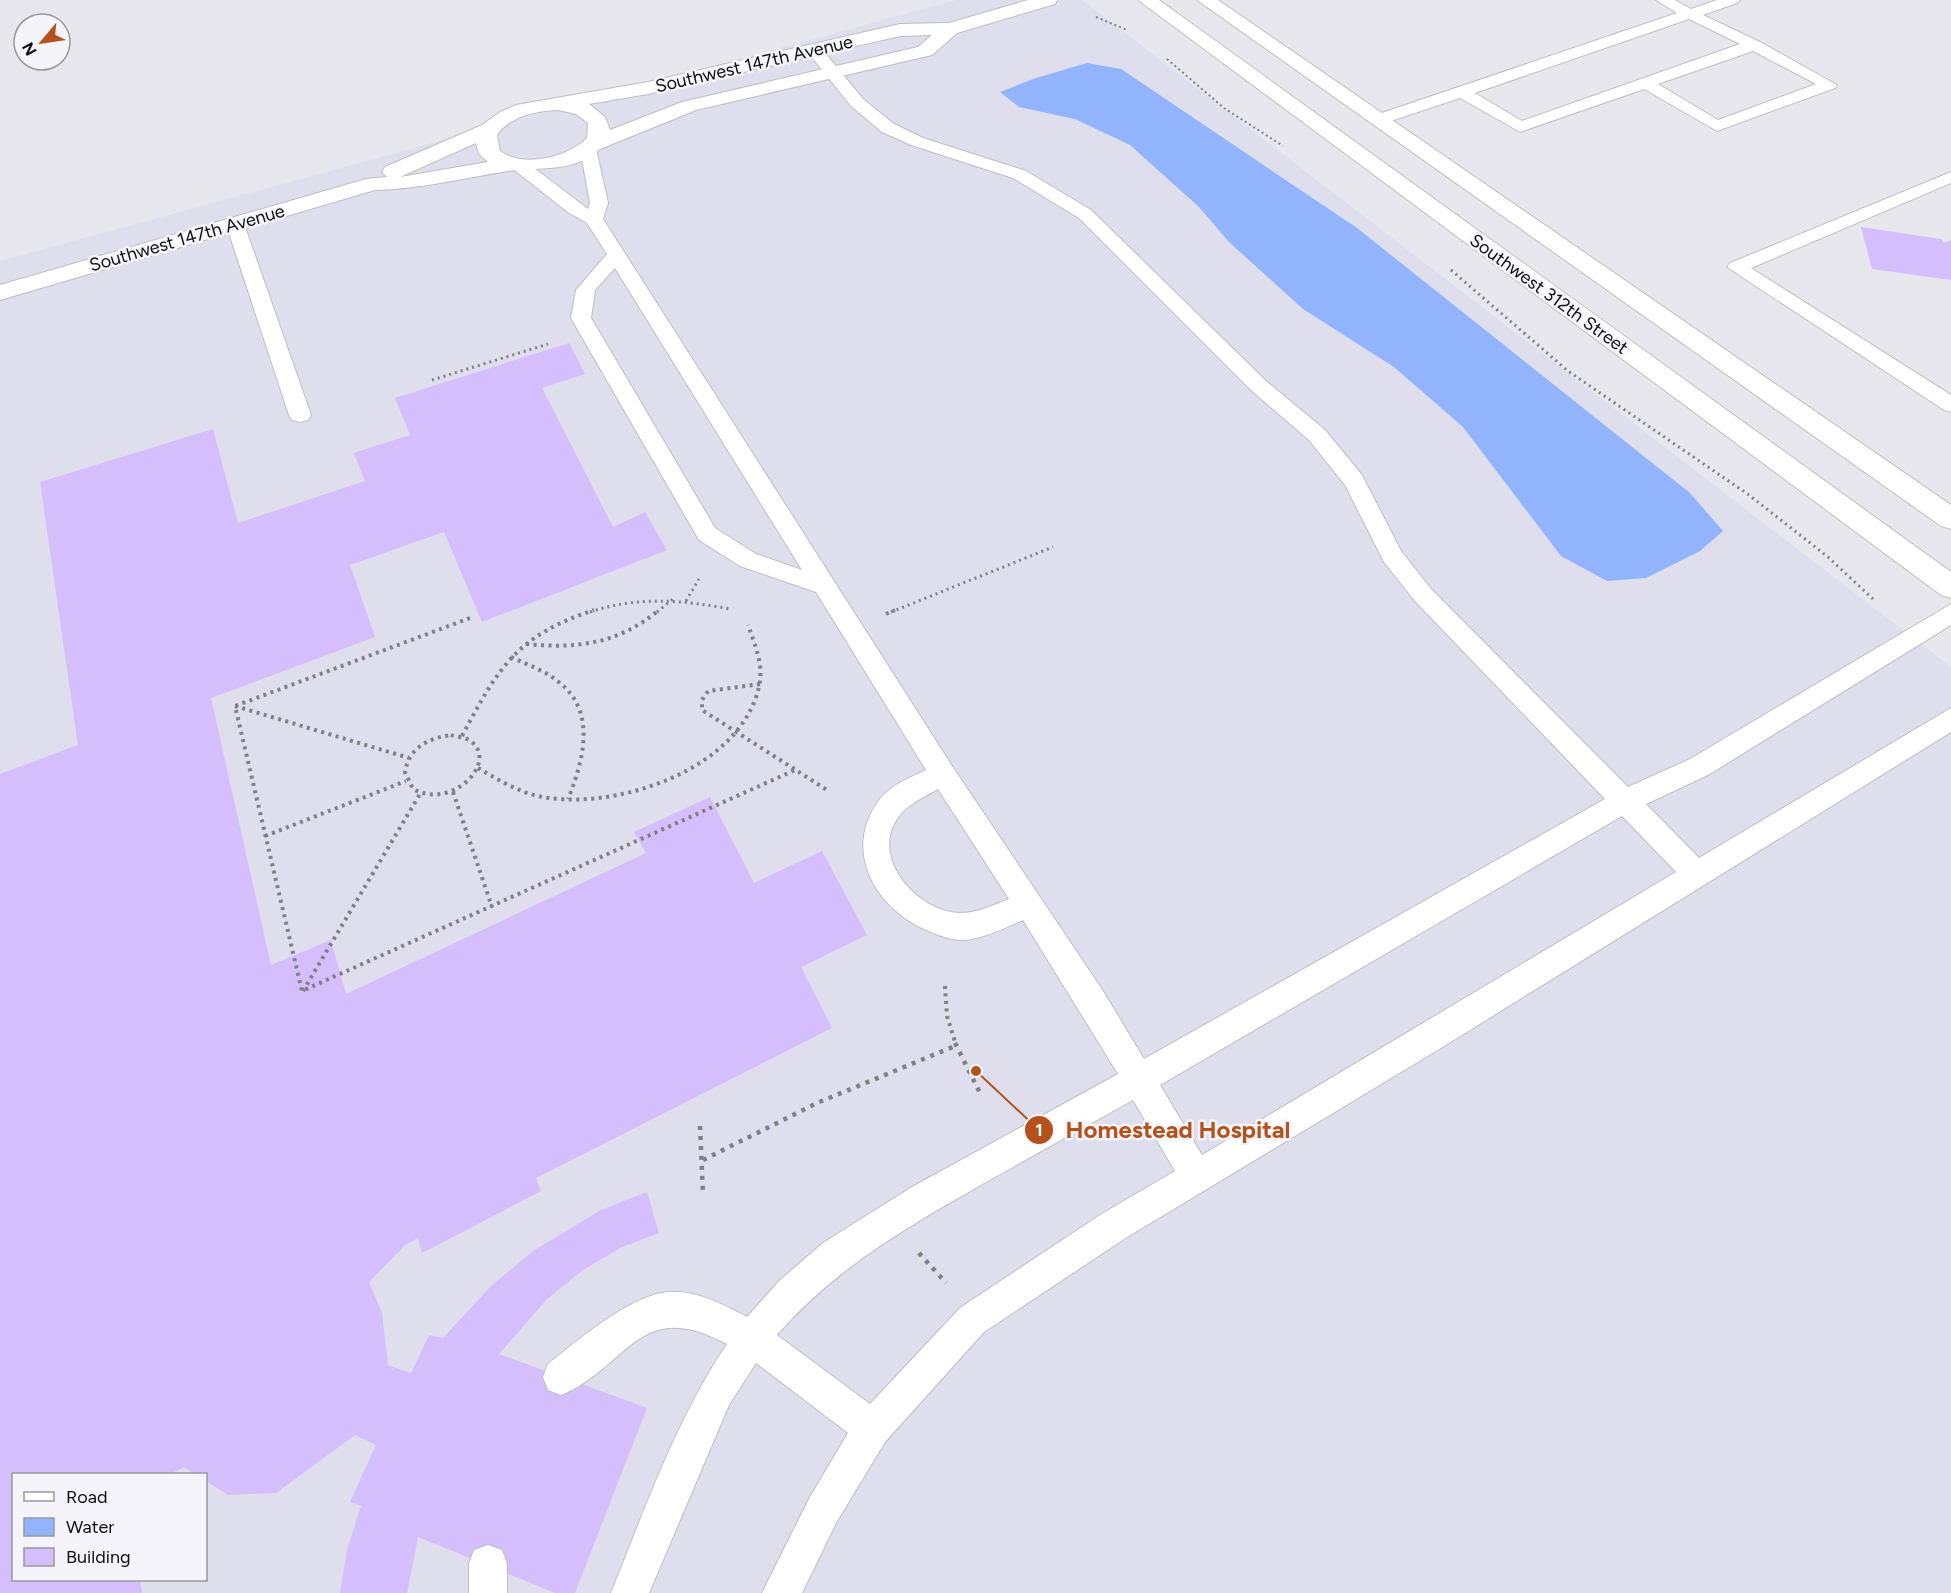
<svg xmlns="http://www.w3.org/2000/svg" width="1951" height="1593" font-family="Figtree,sans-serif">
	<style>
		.built { fill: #dedeec; fill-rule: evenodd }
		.water { fill: #91b4fc }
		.building { fill: #d5befc }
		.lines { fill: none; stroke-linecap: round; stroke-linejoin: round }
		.lane-casing { stroke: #bebec4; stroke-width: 2 }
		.street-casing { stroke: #bebec4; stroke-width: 2 }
		.secondary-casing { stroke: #bebec4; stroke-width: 2 }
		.path-far3 { stroke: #808085; stroke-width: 2; stroke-dasharray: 2 3; stroke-linecap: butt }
		.path-far2 { stroke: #808085; stroke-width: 3; stroke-dasharray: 2 4; stroke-linecap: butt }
		.path-far1 { stroke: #808085; stroke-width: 4; stroke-dasharray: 3 4.5; stroke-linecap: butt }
		.path { stroke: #808085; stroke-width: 4.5; stroke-dasharray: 4 6; stroke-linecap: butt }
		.lane { fill: #fff; fill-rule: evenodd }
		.street { fill: #fff; fill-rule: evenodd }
		.secondary { fill: #fff; fill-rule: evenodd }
		.labels { text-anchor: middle; stroke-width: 5; stroke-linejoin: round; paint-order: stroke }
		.far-street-label { font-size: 18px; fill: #0f0f11; stroke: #f4f4fa }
		.leader { fill: none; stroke: #b5521b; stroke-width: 2 }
		.callout-dot { fill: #b5521b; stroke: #f4f4fa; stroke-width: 2 }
		.mark-label { font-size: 18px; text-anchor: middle; font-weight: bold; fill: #fff }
		.callout-label { font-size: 24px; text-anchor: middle; font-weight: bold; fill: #b5521b; stroke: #f4f4fa; stroke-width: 5; stroke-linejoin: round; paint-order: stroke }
	</style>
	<rect width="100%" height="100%" fill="#e7e7ed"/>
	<path class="built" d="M956,0h126l869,667v926h-1951v-1332zM14,1474h192v106h-192z"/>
	<path class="water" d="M1087,63l34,6 236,159 333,265 33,38 -23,20 -54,27 -39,3 -46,-25 -98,-129 -69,-60 -91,-58 -74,-67 -30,-35 -69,-62 -55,-26 -56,-12 -19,-15 33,-13z"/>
	<g class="building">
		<path d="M1861,227l80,12 3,4 7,-3v40l-79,-11z"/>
		<path d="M569,343l16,31 -43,14 71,139 32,-15 22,38 -185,72 -38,-90 -94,33 25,72 -164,61 60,267 60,-25 15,54 300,-141 -12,-21 76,-35 44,86 68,-32 45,84 -66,32 31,61 -296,150 5,13 -119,62 -4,-15 -13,7 -36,37 13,31 6,52 23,8 18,-38 14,3 48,-52 42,-35 68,-41 46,-18 12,41 -37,14 -39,23 -36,29 -48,55 148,54 -72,185h-20l-137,-56 -11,56h-67l7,-43 14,-44 -11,-4 26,-57 -21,-10 -79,58 -48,2 -22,-14v-7h-11l-11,-7 -14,7h-156v106h126l2,13h-142v-819l78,-29 -38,-263 173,-53 25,94 127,-42 -11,-28 56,-18 -15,-37z"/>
	</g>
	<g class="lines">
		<defs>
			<g id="lane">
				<path d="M1656,0h19l16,9 26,-9h23l-3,3 -34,12 57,27 77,43 -2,3 -118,43 -73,-42 -124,43 -60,-34 -81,27 -8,-5 2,-4 304,-103zM1689,19l51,25 -218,77 -47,-28zM1753,51l63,33 -98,36 -60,-36z"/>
				<path d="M815,46l6,2 42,51 31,25 29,14 103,33 65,39 175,171 59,49 37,45 39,76 30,38 197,198 62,-28 261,-155v21l-243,150 -62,29 53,54 252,-150v24l-510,316 -317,191 -140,93 -99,110 -49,81 -34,70h-40l48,-96 38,-64 -92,-70 -27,42 -80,188h-38c34,-84 65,-173 116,-249 -89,-48 -97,22 -166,51l-13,-5 -5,-13 5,-13c29,-23 84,-70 121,-72 27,-2 55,13 78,25l32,-36 44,-38 89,-56 206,-113 -95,-154c-19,8 -40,19 -61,20 -11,0 -21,-4 -31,-8 -52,-20 -89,-77 -54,-129 11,-17 32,-25 49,-33l-110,-178 -76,-26 -41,-26 -128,-222 5,-28 31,-36 -20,-31 -18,-10 -56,-44 -3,-4 3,-4h12l63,48 2,-6 -10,-55 9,-5 6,1 13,59 -5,16 349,547 151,225 41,68 461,-260 -190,-198 -31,-39 -39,-77 -36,-45 -57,-49 -173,-173 -66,-40 -102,-33 -29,-13 -31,-26 -44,-55zM615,268l187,302 -46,-16 -41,-26 -124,-210 4,-28zM938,789l71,110c-15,6 -32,14 -49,14 -42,-1 -90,-54 -63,-94 9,-14 27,-22 41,-30zM1622,816l54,56 -474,283 -42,-70zM1133,1100l42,71 -75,44 -140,93 -90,96 -93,-69c59,-68 132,-109 209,-153 49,-27 98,-55 147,-82z"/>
				<path d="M1951,172v11l-200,85 200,127v17l-7,-2 -217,-143 3,-4z"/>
				<path d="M235,218l9,6 67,191 -3,5 -8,2 -8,-2 -3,-5 -63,-191z"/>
				<path d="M488,1545l14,5 5,14v29h-38v-29l5,-14z"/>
			</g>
			<path id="street" d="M1028,0h29l-2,4 -98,29 -25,22 -236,55 -96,39c-28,25 -60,17 -92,22 -44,7 -88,18 -133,19l-375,110v-15l366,-106 21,-2 -5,-5 3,-5 97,-42 18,-13 16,-7 132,-23 252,-58 49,-1zM932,35l-14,12 -236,55 -72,28 -5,-13 -16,-13 59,-10 252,-58zM558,110l18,4 12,9 -1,15c-20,20 -65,30 -87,13l-3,-16c13,-19 39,-24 61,-25zM476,143l3,11 9,8 -88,15z"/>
			<g id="secondary">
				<path d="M1138,0h21l792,572v26l-10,-3z"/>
				<path d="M1197,0h21l733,505v24l-10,-3z"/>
			</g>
		</defs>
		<use href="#lane" class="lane-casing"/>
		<use href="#street" class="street-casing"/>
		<use href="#secondary" class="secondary-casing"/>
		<g class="path-far3">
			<path d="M1096,17l31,13"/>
			<path d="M1167,59l57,49 59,38"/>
		</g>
		<g class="path-far2">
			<path d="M1451,270l117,101 181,124 79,62 45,42"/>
			<path d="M432,380l116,-36"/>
			<path d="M686,601l13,-22"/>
			<path d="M590,612c47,-16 92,-12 140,-3"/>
			<path d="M657,612l16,-13"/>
			<path d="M891,612l162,-65"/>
		</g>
		<g class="path-far1">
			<path d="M886,614l9,-4"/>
			<path d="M470,618l-235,88 67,285 493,-221"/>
			<path d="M526,644c51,5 92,0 133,-34"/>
			<path d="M511,657c17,8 35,14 49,26 37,30 23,79 8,116"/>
			<path d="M760,684l-52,7 -6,9v10l125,80"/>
			<path d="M235,706l174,52"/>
			<path d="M451,735c5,2 13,2 18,5 32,20 -16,71 -56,49l-8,-17c4,-24 23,-34 46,-37z"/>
			<path d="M462,736c37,-69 54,-100 132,-126"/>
			<path d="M478,768c22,13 45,27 71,30 74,10 191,-30 210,-111 5,-22 -4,-42 -11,-62"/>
			<path d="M453,792l39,115"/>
			<path d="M265,836l141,-55"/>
			<path d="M945,986l2,30 9,29"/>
			<path d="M303,991l117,-197"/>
		</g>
		<g class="path">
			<path d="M955,1043l26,52"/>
			<path d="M700,1126l3,69"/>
			<path d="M703,1160l114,-57 138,-57"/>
			<path d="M919,1253l27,30"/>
		</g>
		<use href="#lane" class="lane"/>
		<use href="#street" class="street"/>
		<use href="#secondary" class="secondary"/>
	</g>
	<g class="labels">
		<g class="far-street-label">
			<text transform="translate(754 64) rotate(-13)" y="6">Southwest 147th Avenue</text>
			<text transform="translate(187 238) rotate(-16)" y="6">Southwest 147th Avenue</text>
			<text transform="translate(1549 294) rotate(36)" y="6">Southwest 312th Street</text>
		</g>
	</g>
	<path class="leader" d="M976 1071L1039 1130"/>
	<g class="callout-dot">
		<circle cx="976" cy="1071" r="6"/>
		<circle cx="1039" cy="1130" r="15"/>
	</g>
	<g class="mark-label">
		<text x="1039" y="1136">1</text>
	</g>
	<g class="callout-label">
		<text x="1178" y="1138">Homestead Hospital</text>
	</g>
	<rect x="12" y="1473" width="195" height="108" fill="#f4f4fa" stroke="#98989d" stroke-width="1.5"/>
	<rect x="24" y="1492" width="30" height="9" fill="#ffffff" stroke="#98989d" stroke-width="1.5"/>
	<text x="66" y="1503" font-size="18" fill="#0f0f11">Road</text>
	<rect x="24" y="1518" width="30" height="18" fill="#91b4fc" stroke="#98989d" stroke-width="1.5"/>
	<text x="66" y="1533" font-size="18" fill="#0f0f11">Water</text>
	<rect x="24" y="1548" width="30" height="18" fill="#d5befc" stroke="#98989d" stroke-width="1.5"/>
	<text x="66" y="1563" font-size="18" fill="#0f0f11">Building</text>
	<g transform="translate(42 42) rotate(241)"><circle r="28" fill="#f4f4fa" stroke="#98989d" stroke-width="1.5"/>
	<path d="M0-4.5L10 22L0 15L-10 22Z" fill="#b5521b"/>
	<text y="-9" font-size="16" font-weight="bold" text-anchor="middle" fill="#0f0f11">N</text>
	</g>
</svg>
